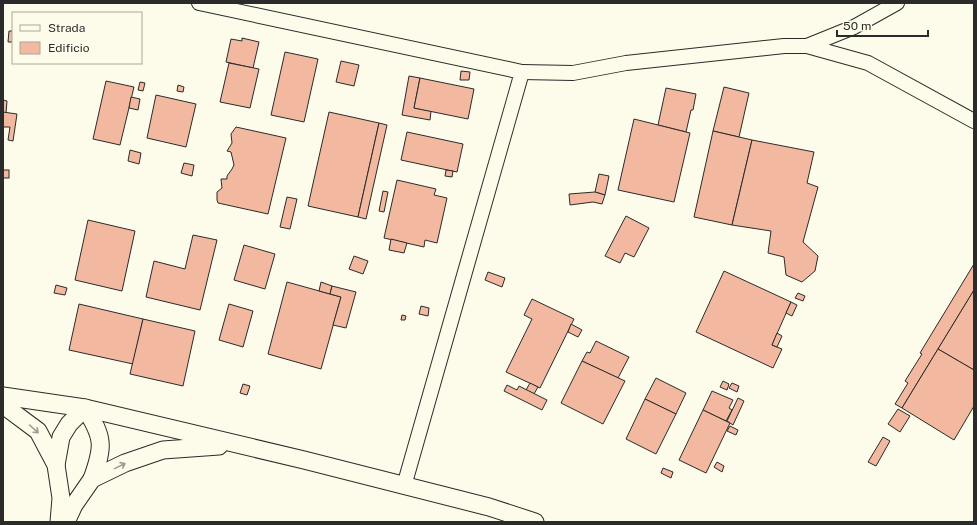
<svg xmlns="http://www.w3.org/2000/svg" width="977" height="525" font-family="'Public Sans',sans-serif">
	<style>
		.building { fill: #f2b8a0; stroke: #2b2b2b }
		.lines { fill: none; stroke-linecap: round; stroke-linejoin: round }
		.minor-casing { stroke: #2b2b2b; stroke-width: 16 }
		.major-casing { stroke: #2b2b2b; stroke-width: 19 }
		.minor { stroke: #fdfbea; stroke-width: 14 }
		.major { stroke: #fdfbea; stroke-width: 17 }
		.oneway { stroke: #9e9d94 }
	</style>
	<rect width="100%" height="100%" fill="#fdfbea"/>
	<g class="building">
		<path d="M9,31h4v11h-5z"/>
		<path d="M242,38l17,4 -6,26 -27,-6 5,-23 11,2z"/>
		<path d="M285,52l33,7 -14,63 -33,-7z"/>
		<path d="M341,61l18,4 -5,21 -18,-4z"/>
		<path d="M229,63l30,6 -9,39 -30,-6z"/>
		<path d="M461,71l9,1 -1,8h-9z"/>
		<path d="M409,76l11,2 -6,30 17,3 -1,9 -28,-5z"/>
		<path d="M420,78l54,11 -6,30 -54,-11z"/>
		<path d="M106,81l28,6 -14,58 -27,-6z"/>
		<path d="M140,82l5,1 -2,8 -5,-1z"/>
		<path d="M178,85l6,2 -1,5 -6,-1z"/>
		<path d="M724,87l25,6 -10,44 -26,-6z"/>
		<path d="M666,88l30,6 -3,16h-2l-5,22 -28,-7z"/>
		<path d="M156,95l40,9 -10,43 -39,-9z"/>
		<path d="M131,97l9,2 -2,11 -9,-2z"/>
		<path d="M3,100l4,1 -1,12 -3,-1z"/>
		<path d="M3,112l14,2 -4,27 -5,-1 2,-13h-7z"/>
		<path d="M329,112l50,11 -21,94 -50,-11z"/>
		<path d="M634,119l56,14 -16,69 -56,-12z"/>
		<path d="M379,123l8,2 -21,94 -8,-2z"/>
		<path d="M236,127l50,11 -18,76 -50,-11 -1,-3v-8l5,-4 -1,-9h6v-3l5,-7 2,-4 -3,-13 -4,-1 5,-8 -1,-9z"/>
		<path d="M713,131l39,9 -20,85 -38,-8z"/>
		<path d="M407,132l56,12 -6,28 -56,-12z"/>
		<path d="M752,140l62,12 -7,31 11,4 -15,55 15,14 -3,15 -13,11 -16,-7 -2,-18 -16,-4 3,-22 -39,-6z"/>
		<path d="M130,150l11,3 -2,11 -11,-3z"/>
		<path d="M184,163l10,2 -2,11 -11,-3z"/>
		<rect x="3" y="170" width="6" height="8"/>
		<path d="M446,170l7,1 -1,6 -7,-1z"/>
		<path d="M599,174l10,2 -4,19 -10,-3z"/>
		<path d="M397,180l39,9 -2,6 13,3 -10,45 -12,-3 -1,7 -40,-9z"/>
		<path d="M383,191l5,1 -4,20 -5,-1z"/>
		<path d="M595,192l10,3 -3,9 -9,-2 -23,3 -1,-11z"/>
		<path d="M287,197l10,2 -7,30 -10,-2z"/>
		<path d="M626,216l23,12 -15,29 -9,-4 -5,10 -15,-7z"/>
		<path d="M88,220l47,11 -13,60 -47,-11z"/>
		<path d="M193,235l24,5 -17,70 -54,-13 8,-36 31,8z"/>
		<path d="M391,239l16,4 -3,10 -15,-3z"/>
		<path d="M244,245l31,9 -10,35 -31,-9z"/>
		<path d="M354,256l14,5 -5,13 -14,-5z"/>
		<path d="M974,264v26l-72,118 -7,-4 13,-21 -3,-2 17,-27 -2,-1z"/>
		<path d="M724,271l67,31 -19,43 10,4 -9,19 -77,-36z"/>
		<path d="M488,272l17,6 -3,9 -17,-7z"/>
		<path d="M287,282l54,15 -20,72 -53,-15z"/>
		<path d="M321,282l11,4 -2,8 -11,-3z"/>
		<path d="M56,285l11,3 -2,7 -11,-2z"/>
		<path d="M332,286l24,6 -10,36 -13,-3 8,-28 -11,-3z"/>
		<path d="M974,290v80l-36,-21z"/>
		<path d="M798,293l7,3 -2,5 -8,-3z"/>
		<path d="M532,299l42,20 -34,69 -34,-16 26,-53 -8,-4z"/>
		<path d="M791,302l6,3 -5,11 -6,-3z"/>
		<path d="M79,304l64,15 -10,45 -64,-14z"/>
		<path d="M229,304l24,7 -10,36 -24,-7z"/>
		<path d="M421,306l8,2 -1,8 -9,-2z"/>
		<path d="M402,315l4,1 -1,4h-4z"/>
		<path d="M143,319l52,12 -12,55 -53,-12z"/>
		<path d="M571,324l11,6 -4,7 -10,-5z"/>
		<path d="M777,333l5,3 -5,11 -5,-2z"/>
		<path d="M596,341l33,16 -11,21 -36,-17 5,-9 3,1z"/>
		<path d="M938,349l36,21v36l-20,34 -52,-32z"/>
		<path d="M582,361l43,20 -22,43 -42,-21z"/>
		<path d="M656,378l30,15 -10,21 -31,-15z"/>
		<path d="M723,381l6,3 -2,6 -7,-3z"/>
		<path d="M530,383l8,4 -4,7 -8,-4z"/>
		<path d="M732,383l7,3 -2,6 -8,-4z"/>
		<path d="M243,384l7,2 -3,9 -7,-2z"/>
		<path d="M507,385l10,5 2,-4 28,14 -5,10 -38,-19z"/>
		<path d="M712,391l21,9 -4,8 3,2 -6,11 -23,-11z"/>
		<path d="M738,398l6,3 -11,24 -6,-4z"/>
		<path d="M645,399l31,15 -20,40 -30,-15z"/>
		<path d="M898,409l12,7 -10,16 -12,-8z"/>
		<path d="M703,410l27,13 -24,50 -27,-13z"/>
		<path d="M730,426l8,4 -2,5 -9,-4z"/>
		<path d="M883,437l7,4 -14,25 -8,-4z"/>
		<path d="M717,462l7,4 -2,6 -8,-5z"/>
		<path d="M663,468l10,4 -2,6 -10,-5z"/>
	</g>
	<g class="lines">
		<defs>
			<g id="minor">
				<path d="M199,3l323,69 -118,414"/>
				<path d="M807,46l47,-19 43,-24"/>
				<path d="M522,72l51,1 53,-10 158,-17h23l61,17 106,58"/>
			</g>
			<g id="major">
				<path d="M3,396l82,12 219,52 185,47 46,15"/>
				<path d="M3,405l35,26 18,34 5,33 -2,24"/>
				<path d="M56,465l5,-28 8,-13 16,-16c19,30 19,38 7,71"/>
				<path d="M66,522l8,-17 18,-26 33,-16 38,-13 56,-4"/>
			</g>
		</defs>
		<use href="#minor" class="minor-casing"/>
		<use href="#major" class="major-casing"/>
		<use href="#minor" class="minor"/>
		<use href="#major" class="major"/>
	</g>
	<defs><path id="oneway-shaft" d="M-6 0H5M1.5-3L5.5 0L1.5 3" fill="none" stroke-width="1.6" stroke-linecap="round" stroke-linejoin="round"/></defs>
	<g class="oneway">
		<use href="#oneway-shaft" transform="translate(34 429) rotate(42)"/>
		<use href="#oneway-shaft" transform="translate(120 466) rotate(-26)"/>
	</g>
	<rect width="977" height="525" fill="none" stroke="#2b2b2b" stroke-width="8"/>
	<rect x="12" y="12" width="130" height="52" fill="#fdfbea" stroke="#a9a89e"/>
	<rect x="20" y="25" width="20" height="6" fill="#fdfbea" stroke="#a9a89e"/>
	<text x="48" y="32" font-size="12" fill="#2b2b2b">Strada</text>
	<rect x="20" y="42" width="20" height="12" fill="#f2b8a0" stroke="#a9a89e"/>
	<text x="48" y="52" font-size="12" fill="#2b2b2b">Edificio</text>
	<path d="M837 30v6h91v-6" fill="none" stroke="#2b2b2b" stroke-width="2"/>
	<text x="843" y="30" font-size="12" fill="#2b2b2b" stroke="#fdfbea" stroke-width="3" paint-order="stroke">50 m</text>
</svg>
